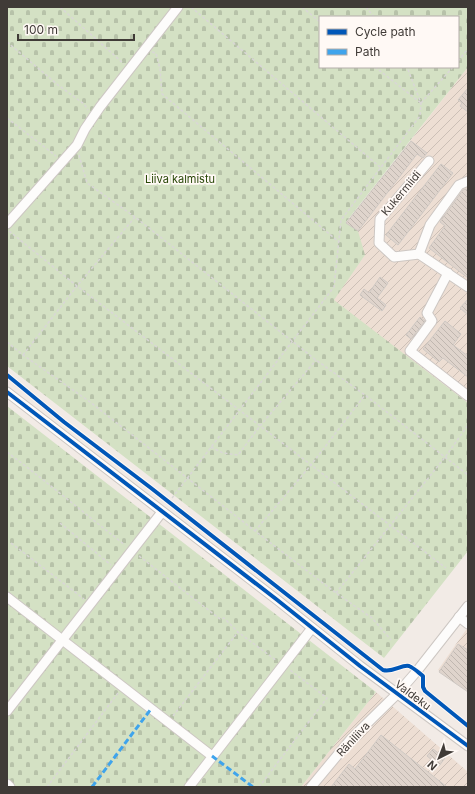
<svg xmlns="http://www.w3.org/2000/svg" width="475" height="794" font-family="Inter,sans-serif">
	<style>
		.industrial { fill: url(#industrial-furrows) }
		.cemetery { fill: url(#cemetery-stones); fill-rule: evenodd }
		.building { fill: url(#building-back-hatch); stroke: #cfc9c4 }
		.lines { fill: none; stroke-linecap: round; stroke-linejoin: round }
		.minor-casing { stroke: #cdc7c3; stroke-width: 11 }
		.path { stroke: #d9d7d6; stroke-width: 1.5; stroke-dasharray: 3 2; stroke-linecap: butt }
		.minor { stroke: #fdfcfb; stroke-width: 9 }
		.quiet { stroke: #3fa4ec; stroke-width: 3; stroke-dasharray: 6 3; stroke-linecap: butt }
		.cycleway-casing { stroke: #fff9f5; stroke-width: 6 }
		.cycleway { stroke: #0057b8; stroke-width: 4 }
		.labels { text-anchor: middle; stroke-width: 3.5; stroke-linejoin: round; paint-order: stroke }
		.park-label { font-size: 11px; fill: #294808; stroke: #fff9f5 }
		.street-label { font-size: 11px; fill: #403b37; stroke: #fff9f5 }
	</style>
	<defs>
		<pattern id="industrial-furrows" width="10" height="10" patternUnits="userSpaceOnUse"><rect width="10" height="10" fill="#edded3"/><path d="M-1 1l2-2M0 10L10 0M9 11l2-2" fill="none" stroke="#ccbfb6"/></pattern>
		<pattern id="cemetery-stones" width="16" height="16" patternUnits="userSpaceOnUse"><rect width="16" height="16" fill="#d4e1c4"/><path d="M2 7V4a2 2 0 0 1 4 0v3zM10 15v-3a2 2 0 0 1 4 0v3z" fill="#b7c2a9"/></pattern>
		<pattern id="building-back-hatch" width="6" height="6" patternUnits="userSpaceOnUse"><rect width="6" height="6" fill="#dfd4cc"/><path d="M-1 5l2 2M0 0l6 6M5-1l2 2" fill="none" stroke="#c0b7b0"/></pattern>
	</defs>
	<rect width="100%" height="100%" fill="#f2ebe6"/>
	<g class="industrial">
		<path d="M468,67v336l-135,-103 32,-45 -19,-32z"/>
		<path d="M468,627v60l-30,-17z"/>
		<path d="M376,692l92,80v15h-167z"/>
	</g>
	<g class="cemetery">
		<path d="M7,7h461v60l-122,155 12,9 7,24 -31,45 134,103v148l-84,107 -377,-292zM320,17h138v50h-138z"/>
		<path d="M7,406l369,286 -75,95h-294z"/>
	</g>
	<g class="building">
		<path d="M468,88v24l-8,-6 2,-3 -4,-3z"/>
		<path d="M411,141l16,12 -4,5 -6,-4 -59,77 -12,-8z"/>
		<path d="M441,164l12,9 -55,72 -12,-10z"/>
		<path d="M466,189l2,1v88l-39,-30 16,-22 -5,-4 23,-32z"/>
		<path d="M380,277l8,6 -11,15 9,7 -4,6 -22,-16 4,-6 5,4z"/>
		<path d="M468,299v16l-8,-7z"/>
		<path d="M420,317l5,4 -14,18 -5,-4z"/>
		<path d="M445,321l16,13 -8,11 15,11v21l-25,-19 -4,4 -16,-13z"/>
		<path d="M458,644l10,6v42l-29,-20z"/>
		<path d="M381,735l66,52h-116l18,-23 6,5z"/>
		<path d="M433,749l12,9 -6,8 -12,-10z"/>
	</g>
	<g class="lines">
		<defs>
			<g id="minor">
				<path d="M429,161l-49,58 -1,24 15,14 25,-3 49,33"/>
				<path d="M7,224l70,-79 8,-16 15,-22 78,-100"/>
				<path d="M419,254l11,-29 29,-40 9,-4"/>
				<path d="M448,273l-21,40 5,8 -22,30 58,45"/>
				<path d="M7,392l269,207 84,67 108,80"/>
				<path d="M7,597l205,159"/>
				<path d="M459,617l9,7"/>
				<path d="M7,711l155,-199"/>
				<path d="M7,784l3,3"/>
				<path d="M189,787l123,-159"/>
				<path d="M311,787l39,-47 47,-46 20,-23 51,-65"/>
			</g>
		</defs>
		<use href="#minor" class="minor-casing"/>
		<g class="path">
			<path d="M60,7l64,57"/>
			<path d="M191,7l189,160"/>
			<path d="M302,7l18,15"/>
			<path d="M366,7l8,10"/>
			<path d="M467,7l1,1"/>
			<path d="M7,42l51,43 26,19 4,6"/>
			<path d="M152,52l4,1 4,16 2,25 177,148"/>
			<path d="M458,61l10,-12"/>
			<path d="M375,67l46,36"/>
			<path d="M421,103l32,-36"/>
			<path d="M7,118l49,38"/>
			<path d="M79,155l8,28 48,34 181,143 49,35 103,80"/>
			<path d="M9,231l68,55 369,282"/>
			<path d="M7,342l16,13 67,47 165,129 81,62 36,25 19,22"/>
			<path d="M23,355l54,-69 58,-69"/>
			<path d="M211,447l12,6 15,2 22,-29 56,-66"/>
			<path d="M7,452c40,30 78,62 118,93"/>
			<path d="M169,502l165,-215 7,-67 79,-104 1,-13 -14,-36"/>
			<path d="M60,523l51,42"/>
			<path d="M255,531l56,-66 54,-70"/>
			<path d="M11,543l73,56"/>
			<path d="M139,556l81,63 4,-1 14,14 39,29"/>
			<path d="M336,593l110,-137 22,-31"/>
			<path d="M173,716l65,-84"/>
			<path d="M47,787l71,-94"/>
			<path d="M259,787l68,-89 -37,-28"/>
		</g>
		<use href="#minor" class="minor"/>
		<g class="quiet">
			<path d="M212,756l41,31"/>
			<path d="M92,787l59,-78"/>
		</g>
		<defs>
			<g id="cycleway">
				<path d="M7,375l57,47 87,66 232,182c10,3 19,-6 26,-4 5,2 10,7 14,10v11l2,4 43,35"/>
				<path d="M7,392l269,207 84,67 108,80"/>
			</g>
		</defs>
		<use href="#cycleway" class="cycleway-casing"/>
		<use href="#cycleway" class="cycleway"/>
	</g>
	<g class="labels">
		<g class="park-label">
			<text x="180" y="183">Liiva kalmistu</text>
		</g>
		<g class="street-label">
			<text transform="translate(401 193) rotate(-50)" y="4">Kukermiidi</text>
			<text transform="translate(413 695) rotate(37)" y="4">Valdeku</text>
			<text transform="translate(353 739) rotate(-47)" y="4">Räniliiva</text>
		</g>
	</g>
	<rect width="475" height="794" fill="none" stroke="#403b37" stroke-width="16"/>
	<rect x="319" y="16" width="140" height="52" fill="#fff9f5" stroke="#b3ada9"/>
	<rect x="327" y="29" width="20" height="6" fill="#0057b8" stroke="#b3ada9"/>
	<text x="355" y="36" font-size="12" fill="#403b37">Cycle path</text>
	<rect x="327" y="49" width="20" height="6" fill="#3fa4ec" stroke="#b3ada9"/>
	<text x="355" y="56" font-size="12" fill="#403b37">Path</text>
	<g transform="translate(439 758) rotate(222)" stroke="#fff9f5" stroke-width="3" paint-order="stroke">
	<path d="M0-3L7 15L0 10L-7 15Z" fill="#403b37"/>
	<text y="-6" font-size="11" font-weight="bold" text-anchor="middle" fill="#403b37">N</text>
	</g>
	<path d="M18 34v6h116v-6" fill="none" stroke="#403b37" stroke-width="2"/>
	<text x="24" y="34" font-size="12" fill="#403b37" stroke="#fff9f5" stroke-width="3" paint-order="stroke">100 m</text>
</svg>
